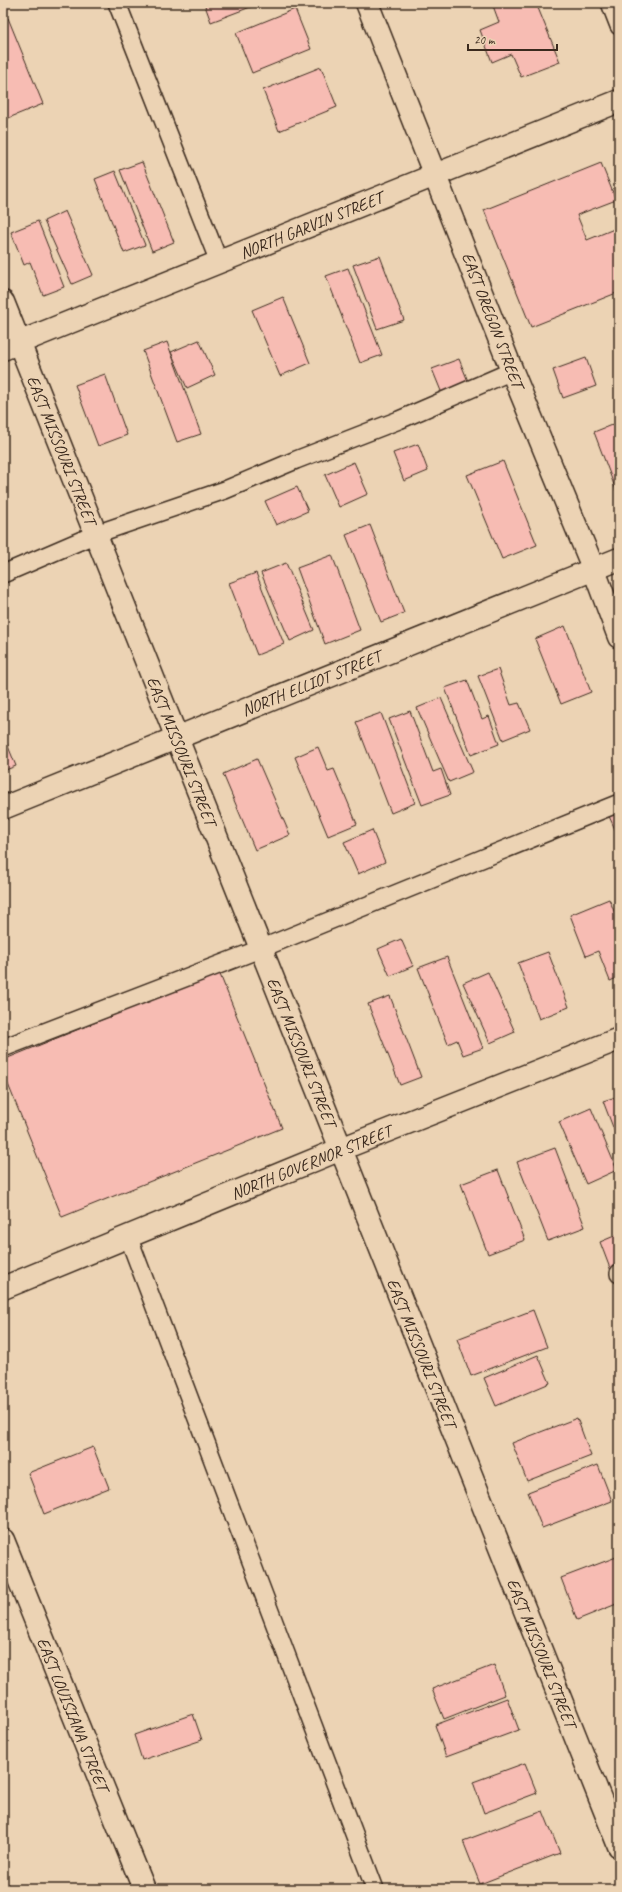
<svg xmlns="http://www.w3.org/2000/svg" width="622" height="1892" font-family="Caveat,sans-serif">
	<style>
		.building { fill: #f7bcb3; stroke: #3b2a1e }
		.lines { fill: none; stroke-linecap: round; stroke-linejoin: round }
		.lane-casing { stroke: #3b2a1e; stroke-width: 20 }
		.street-casing { stroke: #3b2a1e; stroke-width: 25 }
		.secondary-casing { stroke: #3b2a1e; stroke-width: 25 }
		.lane { stroke: #ecd3b4; stroke-width: 17 }
		.street { stroke: #ecd3b4; stroke-width: 22 }
		.secondary { stroke: #ecd3b4; stroke-width: 22 }
		.labels { text-anchor: middle; stroke-width: 4; stroke-linejoin: round; paint-order: stroke }
		.street-label { font-size: 17px; fill: #3b2a1e; stroke: #ecd3b4 }
	</style>
	<rect width="100%" height="100%" fill="#ecd3b4"/>
	<filter id="ink" filterUnits="userSpaceOnUse"><feTurbulence type="fractalNoise" baseFrequency=".025" numOctaves="2"/><feDisplacementMap in="SourceGraphic" scale="8" xChannelSelector="R" yChannelSelector="G"/><feConvolveMatrix kernelMatrix="1 2 1 2 8 2 1 2 1" color-interpolation-filters="sRGB"/></filter>
	<g filter="url(#ink)">
		<g class="building">
			<path d="M204,3h57l-50,19z"/>
			<path d="M492,3h44l24,59 -39,15 -10,-23 -19,8 -12,-32 19,-8z"/>
			<path d="M295,9l16,40 -59,24 -16,-40z"/>
			<path d="M8,18l35,86 -37,15 -3,-9v-90z"/>
			<path d="M321,67l16,40 -58,24 -16,-41z"/>
			<path d="M142,162l32,80 -22,9 -32,-81z"/>
			<path d="M601,163l15,37 -39,15 10,25 32,-13v65l-88,35 -47,-117z"/>
			<path d="M115,171l30,74 -21,8 -29,-74z"/>
			<path d="M65,211l28,64 -21,9 -28,-63z"/>
			<path d="M38,221l26,66 -21,8 -13,-33 -6,3 -13,-33z"/>
			<path d="M380,256l24,64 -27,9 -24,-64z"/>
			<path d="M348,268l34,87 -22,8 -34,-87z"/>
			<path d="M283,297l27,66 -30,13 -28,-66z"/>
			<path d="M199,340l16,35 -28,13 -16,-36z"/>
			<path d="M167,342l34,92 -24,8 -34,-91z"/>
			<path d="M586,358l10,28 -33,12 -10,-28z"/>
			<path d="M459,359l11,27 -27,10 -11,-27z"/>
			<path d="M105,374l22,61 -29,11 -23,-61z"/>
			<path d="M619,422v76l-25,-66z"/>
			<path d="M418,444l10,27 -24,10 -11,-28z"/>
			<path d="M503,461l34,84 -35,14 -35,-84z"/>
			<path d="M354,462l14,32 -29,13 -14,-32z"/>
			<path d="M297,487l11,24 -32,14 -11,-24z"/>
			<path d="M370,525l34,88 -23,9 -35,-87z"/>
			<path d="M332,555l28,75 -35,14 -28,-76z"/>
			<path d="M286,563l28,67 -24,11 -29,-68z"/>
			<path d="M256,573l28,71 -27,11 -28,-72z"/>
			<path d="M565,626l26,66 -30,12 -26,-65z"/>
			<path d="M498,669l13,36 8,-2 11,26 -27,11 -25,-64z"/>
			<path d="M467,680l15,39 7,-3 10,28 -28,11 -26,-67z"/>
			<path d="M441,698l32,74 -24,10 -32,-74z"/>
			<path d="M410,711l23,61 8,-3 9,26 -28,10 -33,-86z"/>
			<path d="M381,713l34,90 -24,10 -35,-91z"/>
			<path d="M3,734l13,32 -13,5z"/>
			<path d="M318,747l10,24 6,-2 23,55 -29,12 -33,-79z"/>
			<path d="M257,759l33,76 -35,15 -32,-76z"/>
			<path d="M619,809v29l-11,-24z"/>
			<path d="M372,830l13,32 -27,12 -14,-32z"/>
			<path d="M609,899l10,24v54l-9,4 -12,-30 -12,5 -16,-41z"/>
			<path d="M401,939l12,27 -23,10 -12,-27z"/>
			<path d="M548,952l21,55 -30,12 -21,-56z"/>
			<path d="M447,957l36,91 -20,7 -6,-15 -9,4 -30,-76z"/>
			<path d="M219,972l63,156 -220,89 -59,-145v-12z"/>
			<path d="M488,972l27,60 -25,11 -27,-60z"/>
			<path d="M390,996l31,81 -21,8 -32,-81z"/>
			<path d="M619,1096v47l-16,-42z"/>
			<path d="M591,1108l26,62 -31,14 -27,-62z"/>
			<path d="M555,1148l30,79 -37,14 -31,-79z"/>
			<path d="M498,1170l27,70 -37,14 -27,-70z"/>
			<path d="M619,1234v34l-8,3 -11,-29z"/>
			<path d="M533,1310l14,37 -76,29 -14,-37z"/>
			<path d="M538,1355l12,28 -54,23 -12,-28z"/>
			<path d="M577,1418l14,38 -64,25 -15,-38z"/>
			<path d="M93,1447l16,41 -65,26 -16,-41z"/>
			<path d="M598,1465l14,36 -70,27 -14,-36z"/>
			<path d="M619,1556v47l-42,17 -16,-42z"/>
			<path d="M494,1665l11,30 -61,24 -12,-30z"/>
			<path d="M507,1698l12,32 -73,27 -11,-32z"/>
			<path d="M193,1714l9,26 -60,20 -8,-25z"/>
			<path d="M525,1763l12,30 -53,20 -11,-31z"/>
			<path d="M543,1811l17,42 -80,31 -17,-43z"/>
		</g>
		<g class="lines">
			<defs>
				<g id="lane">
					<path d="M117,3l102,259"/>
					<path d="M610,3l9,23"/>
					<path d="M3,574l93,-40 129,-44 71,-30 103,-40 113,-49"/>
					<path d="M3,1048l257,-99 359,-146"/>
					<path d="M128,1236l247,653"/>
					<path d="M619,1273v1"/>
				</g>
				<g id="street">
					<path d="M367,3l145,368 82,199 25,67"/>
					<path d="M3,302l616,1544"/>
					<path d="M3,808l616,-249"/>
					<path d="M3,1540l141,349"/>
				</g>
				<g id="secondary">
					<path d="M3,349l616,-248"/>
					<path d="M3,1288l338,-139 278,-110"/>
				</g>
			</defs>
			<use href="#lane" class="lane-casing"/>
			<use href="#street" class="street-casing"/>
			<use href="#secondary" class="secondary-casing"/>
			<use href="#lane" class="lane"/>
			<use href="#street" class="street"/>
			<use href="#secondary" class="secondary"/>
		</g>
	</g>
	<g class="labels">
		<g class="street-label">
			<text transform="translate(311 225) rotate(-22)" y="6">NORTH GARVIN STREET</text>
			<text transform="translate(493 320) rotate(69)" y="6">EAST OREGON STREET</text>
			<text transform="translate(62 450) rotate(68)" y="6">EAST MISSOURI STREET</text>
			<text transform="translate(311 683) rotate(-22)" y="6">NORTH ELLIOT STREET</text>
			<text transform="translate(182 751) rotate(68)" y="6">EAST MISSOURI STREET</text>
			<text transform="translate(302 1052) rotate(68)" y="6">EAST MISSOURI STREET</text>
			<text transform="translate(311 1162) rotate(-22)" y="6">NORTH GOVERNOR STREET</text>
			<text transform="translate(422 1353) rotate(68)" y="6">EAST MISSOURI STREET</text>
			<text transform="translate(542 1653) rotate(68)" y="6">EAST MISSOURI STREET</text>
			<text transform="translate(73 1714) rotate(68)" y="6">EAST LOUISIANA STREET</text>
		</g>
	</g>
	<rect width="622" height="1892" fill="none" stroke="#ecd3b4" stroke-width="16"/>
	<rect x="8" y="8" width="606" height="1876" fill="none" stroke="#3b2a1e" stroke-width="1.5" filter="url(#ink)"/>
	<path d="M468 44v6h89v-6" fill="none" stroke="#3b2a1e" stroke-width="2"/>
	<text x="474" y="44" font-size="12" fill="#3b2a1e" stroke="#ecd3b4" stroke-width="3" paint-order="stroke">20 m</text>
</svg>
